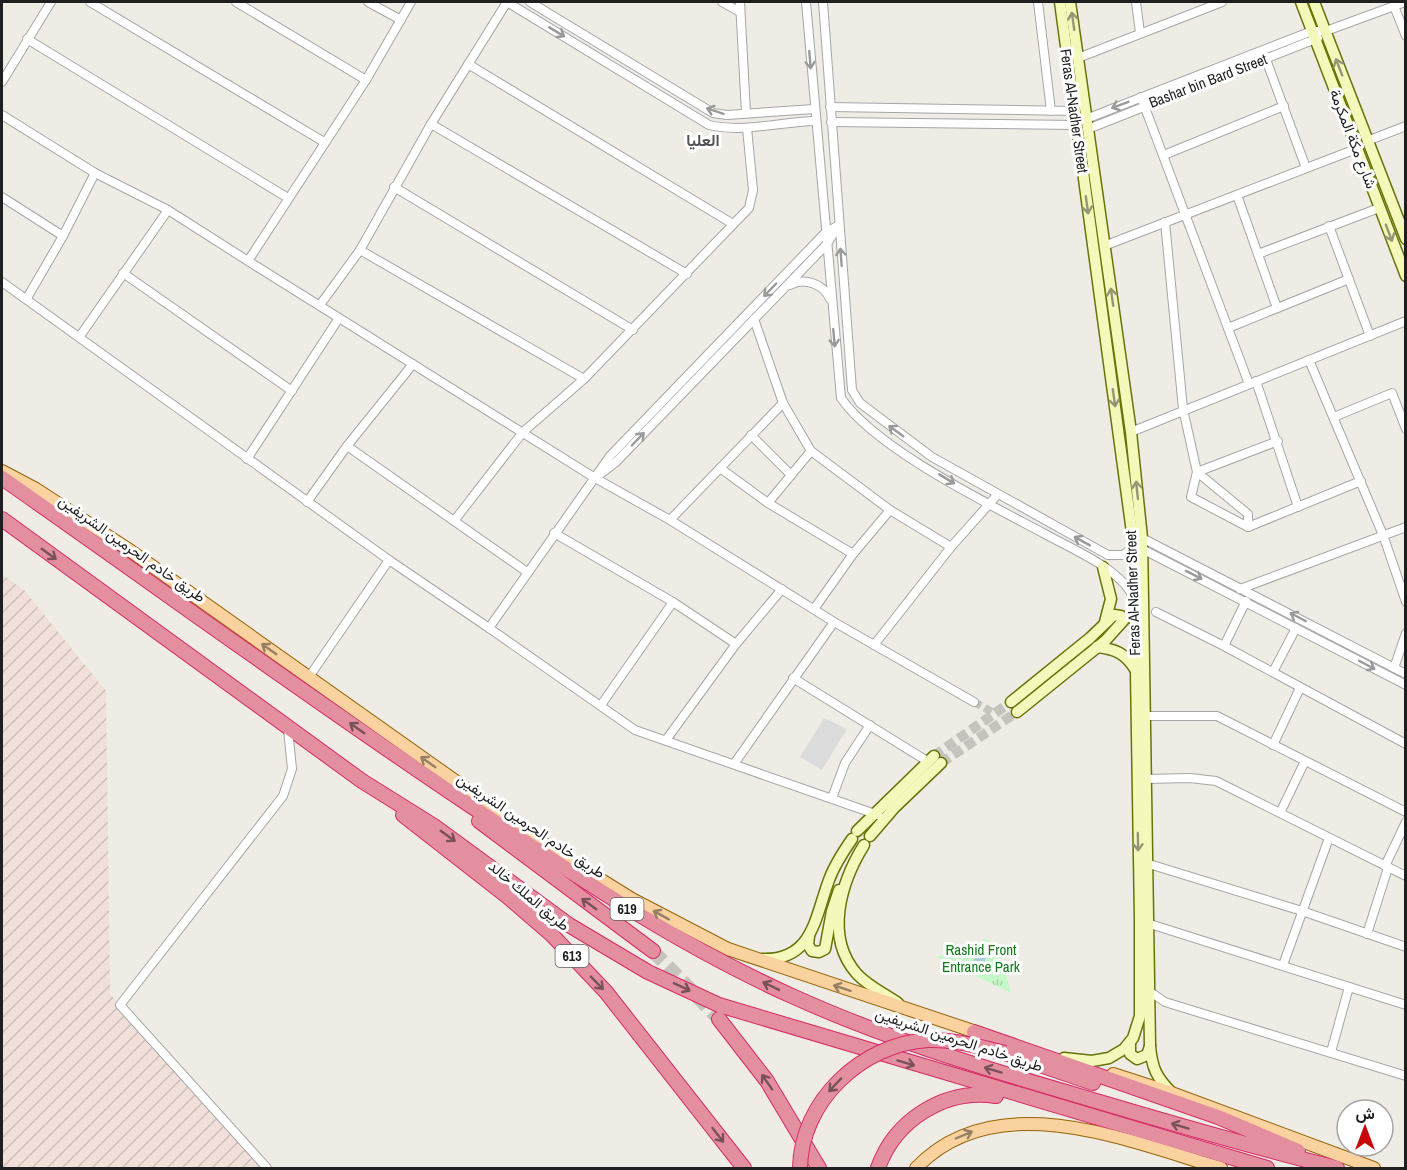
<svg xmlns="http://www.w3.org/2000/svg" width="1407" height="1170" font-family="'Archivo Narrow',Vazirmatn,sans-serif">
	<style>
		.residential { fill: #dddcdc }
		.military { fill: url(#military-furrows) }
		.park { fill: url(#park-tufts) }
		.water { fill: url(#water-waves) }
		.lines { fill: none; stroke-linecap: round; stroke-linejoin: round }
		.street-tunnel { stroke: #c5c3bd; stroke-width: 8; stroke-dasharray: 8 4; stroke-linecap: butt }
		.secondary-tunnel { stroke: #c5c3bd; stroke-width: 10; stroke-dasharray: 10 5; stroke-linecap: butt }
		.highway-tunnel { stroke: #c5c3bd; stroke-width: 14; stroke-dasharray: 14 7; stroke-linecap: butt }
		.street-casing { stroke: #a6a6a6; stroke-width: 10 }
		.secondary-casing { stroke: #687308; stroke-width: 13 }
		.primary-casing { stroke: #956405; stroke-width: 14 }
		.highway-casing { stroke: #d62a66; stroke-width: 16 }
		.street { stroke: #fff; stroke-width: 8 }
		.secondary { stroke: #f5f8bb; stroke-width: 10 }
		.primary { stroke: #f9d2a0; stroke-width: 12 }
		.highway { stroke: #e48fa0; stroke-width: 14 }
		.highway-bridge-casing { stroke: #d62a66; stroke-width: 16; stroke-linecap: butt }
		.highway-bridge { stroke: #e48fa0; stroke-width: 14 }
		.oneway { stroke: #959675 }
		.oneway2 { stroke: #9a9a9a }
		.oneway3 { stroke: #785159 }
		.oneway4 { stroke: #978166 }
		.labels { text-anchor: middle; stroke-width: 6; stroke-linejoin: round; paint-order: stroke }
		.shield { fill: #fff; stroke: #626262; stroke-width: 1.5 }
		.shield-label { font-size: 14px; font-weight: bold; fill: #1f1f1f }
		.street-label { font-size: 15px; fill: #1f1f1f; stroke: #fff }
		.park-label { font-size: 15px; fill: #0f7a17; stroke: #fff }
		.neighbourhood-label { font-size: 16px; font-weight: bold; fill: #525252; stroke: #fff }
	</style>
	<defs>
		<pattern id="military-furrows" width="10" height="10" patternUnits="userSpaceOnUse" patternTransform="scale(1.5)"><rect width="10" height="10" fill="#f1dfd9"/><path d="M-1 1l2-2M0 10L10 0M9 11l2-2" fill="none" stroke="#cebfba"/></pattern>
		<pattern id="park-tufts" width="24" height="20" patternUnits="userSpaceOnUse" patternTransform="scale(1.5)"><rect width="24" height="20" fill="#c4f8c7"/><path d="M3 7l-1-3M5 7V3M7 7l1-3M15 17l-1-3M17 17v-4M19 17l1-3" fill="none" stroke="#a8d4aa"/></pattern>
		<pattern id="water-waves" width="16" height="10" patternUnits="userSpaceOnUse" patternTransform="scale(1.5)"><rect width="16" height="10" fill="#a7d0db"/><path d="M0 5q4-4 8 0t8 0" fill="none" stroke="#8fb2bc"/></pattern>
	</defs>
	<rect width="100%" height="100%" fill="#efece5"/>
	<path class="residential" d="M824,718l23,11 -25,41 -22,-13z"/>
	<path class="military" d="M2,574l22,16 82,101 4,303 155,174h-263z"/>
	<path class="park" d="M987,939l14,18 10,36 -74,-36z"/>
	<path class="water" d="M977,954l9,4 -5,14 -11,-6z"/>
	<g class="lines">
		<path class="street-tunnel" d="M974,702l20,11"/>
		<g class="secondary-tunnel">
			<path d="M934,756l77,-54"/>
			<path d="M941,763l76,-51"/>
		</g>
		<path class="highway-tunnel" d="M653,951l66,68"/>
		<defs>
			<g id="street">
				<path d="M90,2l234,140"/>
				<path d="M236,2l130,78"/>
				<path d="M368,2l33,18"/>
				<path d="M411,2l-45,78 -118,181 347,217 75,42 164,102 140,80"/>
				<path d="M530,2l183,111 14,2 87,-6"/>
				<path d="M722,2l18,10"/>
				<path d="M740,2l6,111"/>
				<path d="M806,2l35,396c35,51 148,106 204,136 25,14 76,35 88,63"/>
				<path d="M823,2l29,388 8,13 72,54 176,98h15l11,-8"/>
				<path d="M1038,2l13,109"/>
				<path d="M1136,2l4,31"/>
				<path d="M1394,6l12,30"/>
				<path d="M27,39l261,159"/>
				<path d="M1264,54l42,114"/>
				<path d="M1078,58l144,-56"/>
				<path d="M468,64l265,160"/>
				<path d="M2,82l49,-80"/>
				<path d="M1141,97l108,287"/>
				<path d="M830,107l244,4"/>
				<path d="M2,115l93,58 73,37 80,51"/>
				<path d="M1086,119l226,-88h14l79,-29"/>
				<path d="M831,122l245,3"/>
				<path d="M431,124l256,150"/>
				<path d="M1088,129l230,-91"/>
				<path d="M1367,141l39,-15"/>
				<path d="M1164,155l120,-49"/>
				<path d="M394,187l239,143"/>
				<path d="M1237,195l40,113"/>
				<path d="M2,197l61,39"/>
				<path d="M1165,222l18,187 14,63 51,42v13"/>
				<path d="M1329,226l41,110"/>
				<path d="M1104,246l252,-97"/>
				<path d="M360,250l224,129"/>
				<path d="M1258,254l121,-46"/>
				<path d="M123,273l169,118"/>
				<path d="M2,282l387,278"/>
				<path d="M790,285c14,-8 34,-1 40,14"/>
				<path d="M27,298l36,-62 32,-63"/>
				<path d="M320,305l40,-55 71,-126 76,-122 202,123c34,8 71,-3 106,-4"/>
				<path d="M754,319l29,84 28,48 79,59 61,37"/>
				<path d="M1228,328l121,-49"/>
				<path d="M80,336l88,-126"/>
				<path d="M1309,360l74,175 23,67"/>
				<path d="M1256,381l42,126"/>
				<path d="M1334,417l58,-24 14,36"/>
				<path d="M1131,432l275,-111"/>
				<path d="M751,435l40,40"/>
				<path d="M1278,441l-81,31 -6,25 57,30 113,-46"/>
				<path d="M347,446l180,126"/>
				<path d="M247,459l92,-141"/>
				<path d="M720,468l48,35 85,51"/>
				<path d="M307,502l40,-56 66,-82"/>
				<path d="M768,503l43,-52"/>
				<path d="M670,520l113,-117"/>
				<path d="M454,521l69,-89 61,-53 165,-171 4,-18 -6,-62"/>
				<path d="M554,533l119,69 63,42"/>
				<path d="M1142,538l264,136"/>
				<path d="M1142,549l264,136"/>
				<path d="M1240,589l166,-62"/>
				<path d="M814,609l39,-55 37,-44"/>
				<path d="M1156,612l68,34 182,98"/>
				<path d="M489,628l146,102 243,85"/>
				<path d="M874,645l77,-98 47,-53"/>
				<path d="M1224,646l22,-45"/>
				<path d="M1394,668l12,-35"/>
				<path d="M1273,672l23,-44"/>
				<path d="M309,677l80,-117 100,68 121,-172 215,-223 14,-8 -13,20 -210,217 -21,16"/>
				<path d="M793,678l134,83"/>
				<path d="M601,705l72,-103"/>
				<path d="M1146,716h71l189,96"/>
				<path d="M666,740l70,-96 46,-55"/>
				<path d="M1273,745l27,-57"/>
				<path d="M734,764l100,-142"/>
				<path d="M1146,779l44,-1 26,3 190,95"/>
				<path d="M832,798l13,-35 25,-38"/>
				<path d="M1280,813l25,-52"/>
				<path d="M1149,864l153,47 104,36"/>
				<path d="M1385,866l21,-44"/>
				<path d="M1150,924l256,81"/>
				<path d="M1367,934l21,-66"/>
				<path d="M1283,965l46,-127"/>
				<path d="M1149,991l16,11 241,74"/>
				<path d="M1331,1052l18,-65"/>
				<path d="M267,1168l-147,-163 163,-209 9,-27 -4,-40"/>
			</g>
			<g id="secondary">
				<path d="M1060,2l74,545 6,372v97l-7,22 -9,11 -15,9 -17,3 -28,-3"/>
				<path d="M1070,2l61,430 11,106 8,508c2,22 6,31 22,47"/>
				<path d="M1301,2l105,274"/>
				<path d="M1314,2l92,237"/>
				<path d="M1103,567l8,32 -6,23"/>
				<path d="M1097,647c18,2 28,6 38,22"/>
				<path d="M1011,702l79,-64 24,-23 7,1 2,5 -18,20 -88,71"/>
				<path d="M857,831l77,-75"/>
				<path d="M870,836l24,-28 47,-45"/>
				<path d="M864,845c-23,37 -40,92 -7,129 11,12 28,20 41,29"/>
				<path d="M809,936l-1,9 4,6 7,1 6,-3 7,-38 7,-21"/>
				<path d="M762,959c51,2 53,-42 67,-79 5,-14 14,-28 23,-41"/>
				<path d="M1130,1043v11l7,5 10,-4 3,-9"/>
			</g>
			<g id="primary">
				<path d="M2,471l34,18 92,60 422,299 82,51 96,50 254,85"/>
				<path d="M1113,1074l59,19 202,75"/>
				<path d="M916,1168c80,-84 211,-27 305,0"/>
			</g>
			<g id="highway">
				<path d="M2,478c156,109 310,222 469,328 104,69 207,139 321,190 88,40 181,69 274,96 90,27 180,53 271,76"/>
				<path d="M2,519l360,262 72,45 135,99 79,47 71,33 548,163"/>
				<path d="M403,815l105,82 44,38 54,57 138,176"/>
				<path d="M479,821l174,130"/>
				<path d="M719,1019l48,62 52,87"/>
				<path d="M974,1032l244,85 80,34"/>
				<path d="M1005,1053l88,30"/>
				<path d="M878,1168c17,-48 67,-80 118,-72"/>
			</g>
		</defs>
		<use href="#street" class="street-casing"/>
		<use href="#secondary" class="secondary-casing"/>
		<use href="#primary" class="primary-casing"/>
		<use href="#highway" class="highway-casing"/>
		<use href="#street" class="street"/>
		<use href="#secondary" class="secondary"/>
		<use href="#primary" class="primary"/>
		<use href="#highway" class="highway"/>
		<defs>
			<path id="highway-bridge" d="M800,1168c1,-67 62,-124 128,-128 26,-1 51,7 77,13"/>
		</defs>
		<use href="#highway-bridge" class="highway-bridge-casing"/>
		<use href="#highway-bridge" class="highway-bridge"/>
	</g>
	<defs><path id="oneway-shaft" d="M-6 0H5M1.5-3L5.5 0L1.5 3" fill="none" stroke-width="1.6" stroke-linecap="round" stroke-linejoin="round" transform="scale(1.5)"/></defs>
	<g class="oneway">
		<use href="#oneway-shaft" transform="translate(1073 21) rotate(-98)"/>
		<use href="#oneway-shaft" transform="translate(1339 67) rotate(-111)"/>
		<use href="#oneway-shaft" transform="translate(1087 205) rotate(82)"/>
		<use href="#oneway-shaft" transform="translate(1389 233) rotate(69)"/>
		<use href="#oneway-shaft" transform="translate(1112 297) rotate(-98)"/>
		<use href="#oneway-shaft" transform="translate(1114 398) rotate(82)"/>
		<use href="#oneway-shaft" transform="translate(1137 490) rotate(-96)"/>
		<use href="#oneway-shaft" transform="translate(1138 842) rotate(89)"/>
	</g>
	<g class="oneway2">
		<use href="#oneway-shaft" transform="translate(557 32) rotate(31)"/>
		<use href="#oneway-shaft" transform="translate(810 60) rotate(85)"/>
		<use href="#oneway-shaft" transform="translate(1120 105) rotate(159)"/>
		<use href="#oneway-shaft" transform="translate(715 111) rotate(-161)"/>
		<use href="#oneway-shaft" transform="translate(841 257) rotate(-94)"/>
		<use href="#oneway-shaft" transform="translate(770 290) rotate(134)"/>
		<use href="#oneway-shaft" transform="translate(834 338) rotate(85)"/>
		<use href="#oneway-shaft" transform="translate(896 431) rotate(-144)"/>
		<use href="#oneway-shaft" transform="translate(638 439) rotate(-46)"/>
		<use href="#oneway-shaft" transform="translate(947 479) rotate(31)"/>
		<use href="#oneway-shaft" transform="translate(1082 541) rotate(-151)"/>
		<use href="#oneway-shaft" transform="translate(1194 575) rotate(27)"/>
		<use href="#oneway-shaft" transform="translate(1298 617) rotate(-152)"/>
		<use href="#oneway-shaft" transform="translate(1367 665) rotate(28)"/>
	</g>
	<g class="oneway3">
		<use href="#oneway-shaft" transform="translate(49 554) rotate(36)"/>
		<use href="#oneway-shaft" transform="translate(357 728) rotate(-145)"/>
		<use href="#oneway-shaft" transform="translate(448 836) rotate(36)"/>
		<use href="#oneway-shaft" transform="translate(589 904) rotate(-144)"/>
		<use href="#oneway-shaft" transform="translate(597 983) rotate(46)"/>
		<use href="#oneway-shaft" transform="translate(771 986) rotate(-154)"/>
		<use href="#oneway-shaft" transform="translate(682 987) rotate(25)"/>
		<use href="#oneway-shaft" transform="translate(906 1063) rotate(17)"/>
		<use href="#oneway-shaft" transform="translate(993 1070) rotate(-163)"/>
		<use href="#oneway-shaft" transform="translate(767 1082) rotate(-125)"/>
		<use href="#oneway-shaft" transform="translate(835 1085) rotate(133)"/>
		<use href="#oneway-shaft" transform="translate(1180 1126) rotate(-163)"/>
		<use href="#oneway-shaft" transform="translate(718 1135) rotate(52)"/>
	</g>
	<g class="oneway4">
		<use href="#oneway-shaft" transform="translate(269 649) rotate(-145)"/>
		<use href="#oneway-shaft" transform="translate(428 762) rotate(-145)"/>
		<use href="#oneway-shaft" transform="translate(661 915) rotate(-151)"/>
		<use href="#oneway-shaft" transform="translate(842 988) rotate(-162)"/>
		<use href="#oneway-shaft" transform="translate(964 1135) rotate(-23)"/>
	</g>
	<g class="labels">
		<g class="shield">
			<rect x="610.5" y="898" width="33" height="22" rx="4.5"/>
			<rect x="555.5" y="945" width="33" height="22" rx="4.5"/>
		</g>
		<g class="shield-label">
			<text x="627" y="914">619</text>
			<text x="572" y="961">613</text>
		</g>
		<g class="street-label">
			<text transform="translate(1208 81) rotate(-21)" y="5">Bashar bin Bard Street</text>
			<text transform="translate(1074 111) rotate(82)" y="5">Feras Al-Nadher Street</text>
			<text transform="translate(1353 139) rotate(69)" y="5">شارع مكة المكرمة</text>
			<text transform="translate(132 549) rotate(35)" y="5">طريق خادم الحرمين الشريفين</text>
			<text transform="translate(1133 593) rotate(-92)" y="5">Feras Al-Nadher Street</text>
			<text transform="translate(531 826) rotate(34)" y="5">طريق خادم الحرمين الشريفين</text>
			<text transform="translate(529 896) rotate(40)" y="5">طريق الملك خالد</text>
			<text transform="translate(959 1040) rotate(18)" y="5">طريق خادم الحرمين الشريفين</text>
		</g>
		<g class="park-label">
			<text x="981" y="955">Rashid Front<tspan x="981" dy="17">Entrance Park</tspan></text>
		</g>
		<g class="neighbourhood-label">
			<text x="703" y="146">العليا</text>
		</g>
	</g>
	<rect width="1407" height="1170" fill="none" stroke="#1f1f1f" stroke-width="6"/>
	<g transform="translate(1365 1128)"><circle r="28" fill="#ffffff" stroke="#a5a5a5" stroke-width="1.5"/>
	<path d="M0-4.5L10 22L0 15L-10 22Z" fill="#c70608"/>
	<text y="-9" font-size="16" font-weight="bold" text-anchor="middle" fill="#1f1f1f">ش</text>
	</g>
</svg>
